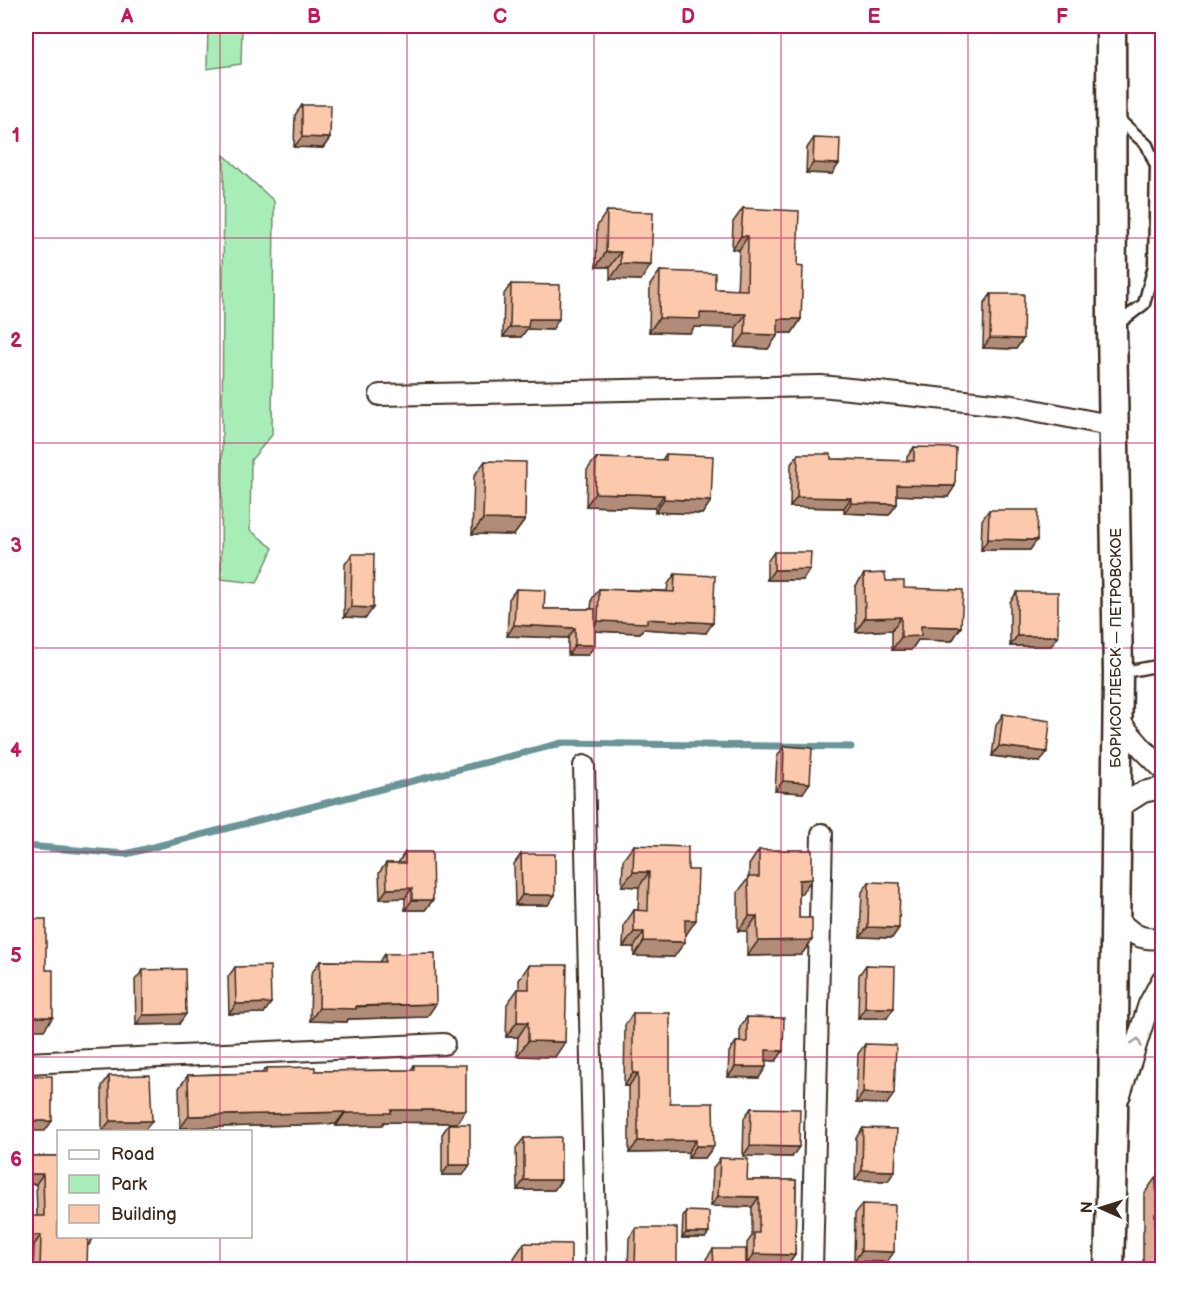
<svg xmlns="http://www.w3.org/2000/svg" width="1188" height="1295" font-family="'Balsamiq Sans',sans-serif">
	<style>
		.green { fill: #a8edb8; stroke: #728c6b; stroke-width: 1.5 }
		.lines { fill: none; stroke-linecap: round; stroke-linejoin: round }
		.stream { stroke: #6b9497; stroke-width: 7 }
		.lane-casing { stroke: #3b2a1e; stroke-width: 15 }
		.street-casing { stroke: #3b2a1e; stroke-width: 24 }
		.secondary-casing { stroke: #3b2a1e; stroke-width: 33 }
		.lane { stroke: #fff; stroke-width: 10 }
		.street { stroke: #fff; stroke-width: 20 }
		.secondary { stroke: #fff; stroke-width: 28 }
		.wall { fill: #daad95; stroke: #3b2a1e; stroke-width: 1.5 }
		.shaded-wall { fill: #b18d79; stroke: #3b2a1e; stroke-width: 1.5 }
		.building { fill: #fdc9ad; stroke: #3b2a1e; stroke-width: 1.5 }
		.oneway { stroke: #a79f9a }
		.grid { fill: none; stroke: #c2185b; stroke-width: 1.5; stroke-opacity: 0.55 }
		.labels { text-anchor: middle; stroke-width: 4.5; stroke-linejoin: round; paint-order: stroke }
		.street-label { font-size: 15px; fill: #3b2a1e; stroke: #fff }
		.neatline { fill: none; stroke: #c2185b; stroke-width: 2 }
		.grid-label { font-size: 20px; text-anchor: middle; font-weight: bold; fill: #c2185b }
	</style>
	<rect width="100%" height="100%" fill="#fff"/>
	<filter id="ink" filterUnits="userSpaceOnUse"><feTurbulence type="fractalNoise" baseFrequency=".0167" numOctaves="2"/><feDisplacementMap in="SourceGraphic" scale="12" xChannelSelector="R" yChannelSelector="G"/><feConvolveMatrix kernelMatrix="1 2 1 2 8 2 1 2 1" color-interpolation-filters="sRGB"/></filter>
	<g filter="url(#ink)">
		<g class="green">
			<path d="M208,26h34l-1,38 -34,5z"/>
			<path d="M224,155l50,46 -2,234 -21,25 -1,70 23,18 -16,35 -36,-4z"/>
		</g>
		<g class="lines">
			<path class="stream" d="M26,846l100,8 436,-111 289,4"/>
			<defs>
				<g id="lane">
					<path d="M1115,326l29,-22 10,-38 2,-100 -9,-21 -30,-27"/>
					<path d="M1119,673l43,-8"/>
				</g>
				<g id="street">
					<path d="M380,395l441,-9 192,20 101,20"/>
					<path d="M1118,720l25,29 19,19"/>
					<path d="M584,766l12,504"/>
					<path d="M1116,809l27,-17 19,-4"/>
					<path d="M1115,917c16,16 24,24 47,21"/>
					<path d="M26,1063l418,-19"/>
					<path d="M1120,1095l29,-91 13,-24"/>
					<path d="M812,1270l10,-436"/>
				</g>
				<path id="secondary" d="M1109,1270l4,-152 5,-445 -6,-345 -1,-302"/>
			</defs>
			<use href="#lane" class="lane-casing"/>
			<use href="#street" class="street-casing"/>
			<use href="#secondary" class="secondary-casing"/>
			<use href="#lane" class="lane"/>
			<use href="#street" class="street"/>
			<use href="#secondary" class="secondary"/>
		</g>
		<g class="wall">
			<path d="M302,105l28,33 -7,10 -29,-1 1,-32z"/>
			<path d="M814,138l18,36 -26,-1 1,-25z"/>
			<path d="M743,208l54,58 4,53 -9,14h-14l-10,16 -33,-2 1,-19 -42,-1 -4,6 -41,-1 1,-47 10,-14 55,18 22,1 2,-40 -7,-1 1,-27z"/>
			<path d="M607,211l34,69 -31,-1v-12h-14l1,-41z"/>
			<path d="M511,284l41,46 -25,-1 -6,8h-18l1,-43z"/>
			<path d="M991,294l32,45 -7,10 -33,-1 1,-44z"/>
			<path d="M914,447l34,50 -51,-2v9l-8,11 -45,-2v-5l-54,-1 1,-43 7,-10 33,5 76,2v-4z"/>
			<path d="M666,454l45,47 -9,13 -47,-2v-4l-69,-2 1,-36 9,-12 66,2z"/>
			<path d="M485,461l40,59 -11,15 -42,-1 2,-58z"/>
			<path d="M989,510l48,30 -7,10h-49l1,-30z"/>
			<path d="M774,552l29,28h-36v-18z"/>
			<path d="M352,554l14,64 -22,-1 1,-53z"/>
			<path d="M675,574l31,59 -63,-4 -3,4 -45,-2 -7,24h-20v-17l-61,-2 2,-37 7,-10 28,20h47l1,-10 7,-10 68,2 1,-7z"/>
			<path d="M864,574l40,14 57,39 -9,14 -34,-1 -7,10h-19v-20l-36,2 -1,-45z"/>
			<path d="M1017,592l41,44 -7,10h-41v-44z"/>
			<path d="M1003,714l37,48 -48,-6 4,-31z"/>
			<path d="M784,746l19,47 -28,-2 2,-34z"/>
			<path d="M634,845l52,90h-1l-11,22 -40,-1v-9h-11l1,-22 10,-15h4l1,-23 -17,-1 1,-26z"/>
			<path d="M759,850l42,44h-2v24l13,22 -11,15 -54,1v-25h-9v-39l11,-15v-12z"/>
			<path d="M405,852l28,48 -8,10h-20v-12l-25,1 -1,-26 7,-10h12z"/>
			<path d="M521,854l27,51h-33l-1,-41z"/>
			<path d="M869,882l30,46 -7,10 -32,-1 2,-45z"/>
			<path d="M385,954l42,63 -79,2 -1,3 -37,-1 1,-47 9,-13 59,1z"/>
			<path d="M529,965l26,92 -38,-1 1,-19h-12l1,-33 11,-15h1v-9z"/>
			<path d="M866,965l21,53h-29l1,-43z"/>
			<path d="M235,967l29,46 -35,1 -1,-37z"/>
			<path d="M143,970l36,54 -43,1 -1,-45z"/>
			<path d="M633,1013l37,90 44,43 -9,12h-17v-6l-59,1v-67h-5l1,-61z"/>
			<path d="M747,1017l36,34 -7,10 -10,-1 -7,18 -31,-1 1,-25 7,-10h4v-15z"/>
			<path d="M865,1044l22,60 -31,-1 2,-49z"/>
			<path d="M414,1065l43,58 -73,-1 -2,3 -46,1v-2l-156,4 -1,-40 9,-13 74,-2 4,-5 49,3 96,-1z"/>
			<path d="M109,1076l43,45 -8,10h-42v-45z"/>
			<path d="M751,1108l41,49 -49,-1 1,-38z"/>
			<path d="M449,1124l21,41 -7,10h-21v-41z"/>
			<path d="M863,1128l25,53 -33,-1 1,-42z"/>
			<path d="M524,1138l37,42 -7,10h-37l-1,-42z"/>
			<path d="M26,1156h32v80l31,9h-2l-4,24h-50l1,-24 3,-29 -1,-32h-10z"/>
			<path d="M720,1158l27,22h49l-1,75 -7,10 -41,-1v-21l5,-7v-29l-41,-1 2,-38z"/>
			<path d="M1156,1177l6,92h-19v-38l1,-2v-35z"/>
			<path d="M862,1204l25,58 -33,-1 1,-47z"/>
			<path d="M686,1211l19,27h-23l1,-22z"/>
			<path d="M636,1228l39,41h-47l1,-31z"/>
			<path d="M524,1243l47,26h-57v-11z"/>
			<path d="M713,1249l33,20h-39l-1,-10z"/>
		</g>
		<g class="shaded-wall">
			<path d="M302,137l28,1 -7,10 -29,-1z"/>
			<path d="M813,163l26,1 -7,10 -26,-1z"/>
			<path d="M741,236h7l-9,14 -7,-1z"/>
			<path d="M606,252h15l-11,15h-14z"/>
			<path d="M621,264l30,1 -10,15 -31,-1z"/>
			<path d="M700,313l46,1 -10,14 -42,-1 -4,6 -41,-1 10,-14z"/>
			<path d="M529,319h30l-7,11 -25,-1 -6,8h-18l7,-10z"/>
			<path d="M778,319h23l-9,14h-23z"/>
			<path d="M745,334l33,1 -10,14 -33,-2z"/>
			<path d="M990,338l33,1 -7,10 -33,-1z"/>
			<path d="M897,485l58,1 -7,11 -58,-2z"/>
			<path d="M595,493l69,2 -9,13 -69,-2z"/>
			<path d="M797,497l54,1 -7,10 -54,-1z"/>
			<path d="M664,499l47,2 -9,13 -47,-2z"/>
			<path d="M851,503l46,1 -8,11 -45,-2z"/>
			<path d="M483,519l42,1 -11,15 -42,-1z"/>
			<path d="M988,539l49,1 -7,10h-49z"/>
			<path d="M810,569l-7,11h-36l7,-10z"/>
			<path d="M351,607l22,1 -7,10 -22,-1z"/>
			<path d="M901,617l-9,13 -36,2 9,-14z"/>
			<path d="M647,619l66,4 -7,10 -63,-4 -3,4 -49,-2 7,-10z"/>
			<path d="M514,625l61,3 -7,10 -61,-2z"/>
			<path d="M921,626l40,1 -9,14 -34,-1 -7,10h-19l9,-13z"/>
			<path d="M1017,636h41l-7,10h-41z"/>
			<path d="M575,645h20l-7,10h-20z"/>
			<path d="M999,746l48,6 -7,10 -48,-6z"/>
			<path d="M783,781l27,2 -7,10 -28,-2z"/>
			<path d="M633,872h16l-10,15 -17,-1z"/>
			<path d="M812,879l-11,15 -12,1 10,-15z"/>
			<path d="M412,888l-7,10 -25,1 7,-10z"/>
			<path d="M522,895h33l-7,10h-33z"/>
			<path d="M412,900h21l-8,10h-20z"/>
			<path d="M749,916h8l-10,15h-9z"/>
			<path d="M685,920h11l-10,15h-11z"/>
			<path d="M868,927l31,1 -7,10 -32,-1z"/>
			<path d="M634,932h10l-10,15h-11z"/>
			<path d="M812,940l-11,15 -54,1 11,-15z"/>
			<path d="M644,941l41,1 -11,15 -40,-1z"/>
			<path d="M271,1003l-7,10 -35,1 7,-10z"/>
			<path d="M436,1004l-9,13 -79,2 -1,3 -37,-1 9,-13z"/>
			<path d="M865,1008h29l-7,10h-29z"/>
			<path d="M186,1014l-7,10 -43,1 7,-10z"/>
			<path d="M26,1017h27l-9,13h-18z"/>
			<path d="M517,1022h11l-10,15h-12z"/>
			<path d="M528,1041l37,1 -10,15 -38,-1z"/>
			<path d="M766,1050l17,1 -7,10 -17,-1z"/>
			<path d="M735,1067h31l-7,11 -31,-1z"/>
			<path d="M633,1073h5l-9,13h-5z"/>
			<path d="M863,1093l31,1 -7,10 -31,-1z"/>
			<path d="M391,1110h75l-9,13 -73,-1 -2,3 -46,1 9,-13z"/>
			<path d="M345,1112l-9,12 -156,4 9,-12z"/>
			<path d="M26,1121h26l-7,10h-19z"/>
			<path d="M110,1121h42l-8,10h-42z"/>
			<path d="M696,1140l-8,12 -59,1 9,-12z"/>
			<path d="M696,1146h18l-9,12h-17z"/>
			<path d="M750,1146l49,1 -7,10 -49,-1z"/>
			<path d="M449,1165h21l-7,10h-21z"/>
			<path d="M862,1170l33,1 -7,10 -33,-1z"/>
			<path d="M26,1174h17l-7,10h-10z"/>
			<path d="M524,1180h37l-7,10h-37z"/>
			<path d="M718,1196l41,1 -7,10 -41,-1z"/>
			<path d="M686,1233h23l-4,5h-23z"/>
			<path d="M26,1235h15l-7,10h-8z"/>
			<path d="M86,1236h9l-6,9h-8z"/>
			<path d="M861,1251l33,1 -7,10 -33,-1z"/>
			<path d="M754,1254l41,1 -7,10 -41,-1z"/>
			<path d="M78,1264h9l-4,5h-9z"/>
		</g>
		<g class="building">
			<path d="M302,105h29l-1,33 -28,-1z"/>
			<path d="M814,138l26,1 -1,25 -26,-1z"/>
			<path d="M743,208l56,3 -2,55 6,1 -2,52h-23v16l-33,-1 1,-20 -46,-1v6l-41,-1 1,-47 55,2v16l32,1 1,-54h-7z"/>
			<path d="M607,211l46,1 -2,53 -30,-1v-12h-15z"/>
			<path d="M511,284l49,1 -1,34h-30l-1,8h-18z"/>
			<path d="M991,294h33l-1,45 -33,-1z"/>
			<path d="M914,447l42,1 -1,38 -58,-1v19l-46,-1v-5l-54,-1 1,-43h33v5l83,2z"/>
			<path d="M666,454l47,2 -2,45 -47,-2v-4l-69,-2 1,-35 70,2z"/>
			<path d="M485,461l41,1 -1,58 -42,-1z"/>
			<path d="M989,510h49l-1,30 -49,-1z"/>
			<path d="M774,552h37l-1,17 -36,1z"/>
			<path d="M352,554h22l-1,54 -22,-1z"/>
			<path d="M885,573l1,8h18v7l59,2 -2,37 -40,-1v10l-20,1v-20l-36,1 -1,-44z"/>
			<path d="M675,574l40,2 -2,47 -66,-4v4l-49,-2 1,-32 75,3z"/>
			<path d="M516,589l29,1 -1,19h51v36h-20v-17l-61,-3z"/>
			<rect x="1017" y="592" width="41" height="44"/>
			<path d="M1003,714l47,7 -3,31 -48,-6z"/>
			<path d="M784,746l28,2 -2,35 -27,-2z"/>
			<path d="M634,845l54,2v23h10l-2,50h-11v22l-41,-1v-9h-10v-22l14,1 1,-39h-16z"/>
			<path d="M759,850h53v29l-13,1v38h13v22l-54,1 -1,-25h-8l-1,-39h11z"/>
			<path d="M405,852h27l1,48h-21v-12l-25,1 -1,-26h19z"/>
			<path d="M521,854h34v41h-33z"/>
			<path d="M869,882l31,1 -1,45 -31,-1z"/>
			<path d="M26,919h20v51h7v47h-27z"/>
			<path d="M435,953l1,51 -80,2v3l-37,-1 1,-47 65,1v-8z"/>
			<path d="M529,965h38l-2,77 -37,-1v-19h-11l1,-33h11z"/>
			<path d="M866,965l29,1 -1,42h-29z"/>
			<path d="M270,966l1,37 -35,1 -1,-37z"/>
			<path d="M185,969l1,45 -43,1v-45z"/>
			<path d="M633,1013h37v90h43l1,43h-18v-6l-58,1v-68h-5z"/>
			<path d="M747,1017l37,1 -1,33 -17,-1v17h-31l1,-25h11z"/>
			<path d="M865,1044l31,1 -2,49 -31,-1z"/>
			<path d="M414,1065h52v45h-75v3h-46v-1l-156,4 -1,-41 78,-2v-5l49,-1v4l99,-1z"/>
			<path d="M150,1075l2,46h-42l-1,-45z"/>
			<rect x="26" y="1076" width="26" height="45"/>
			<path d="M751,1108l49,1 -1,38 -49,-1z"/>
			<rect x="449" y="1124" width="21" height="41"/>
			<path d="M863,1128l34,1 -2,42 -33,-1z"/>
			<path d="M561,1137v43h-37v-42z"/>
			<path d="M26,1156h32v80h30l-1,28h-9v5h-38l1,-34h-15v-19h18l-1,-42h-17z"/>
			<path d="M720,1158l28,1 -1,21h49l-1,75 -41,-1v-21h5v-36l-41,-1z"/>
			<path d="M1156,1177h6v92h-7v-55h2z"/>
			<path d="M862,1204l33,1 -1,47 -33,-1z"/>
			<path d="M686,1211l23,1v21h-23z"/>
			<path d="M636,1228h41v39h-7v2h-35z"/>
			<path d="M524,1243l47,1v25h-47z"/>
			<path d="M713,1249h33v20h-32z"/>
		</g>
		<defs><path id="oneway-chevron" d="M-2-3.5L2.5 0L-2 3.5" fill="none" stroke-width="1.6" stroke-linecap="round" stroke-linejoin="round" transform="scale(1.5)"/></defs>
		<use class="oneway" href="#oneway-chevron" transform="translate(1137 1042) rotate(-72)"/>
	</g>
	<path class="grid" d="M220,26v1106M407,26v1244M594,26v1244M781,26v1244M968,26v1244M26,238h1136M26,443h1136M26,648h1136M26,852h1136M26,1057h1136M220,1236v34"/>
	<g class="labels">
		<g class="street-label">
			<text transform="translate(1116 648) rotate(-90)" y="5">БОРИСОГЛЕБСК — ПЕТРОВСКОЕ</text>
		</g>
	</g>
	<rect width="1188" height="1295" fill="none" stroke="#fff" stroke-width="66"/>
	<rect x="57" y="1130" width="195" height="108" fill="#ffffff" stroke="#b1aaa5" stroke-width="1.5"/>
	<rect x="69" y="1150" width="30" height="9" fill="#ffffff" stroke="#b1aaa5" stroke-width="1.5"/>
	<text x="111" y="1160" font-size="18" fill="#3b2a1e">Road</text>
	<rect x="69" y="1175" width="30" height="18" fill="#a8edb8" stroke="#b1aaa5" stroke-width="1.5"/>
	<text x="111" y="1190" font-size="18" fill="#3b2a1e">Park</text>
	<rect x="69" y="1205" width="30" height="18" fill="#fdc9ad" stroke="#b1aaa5" stroke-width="1.5"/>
	<text x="111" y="1220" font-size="18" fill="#3b2a1e">Building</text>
	<g transform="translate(1101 1208) rotate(273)" stroke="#ffffff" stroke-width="4.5" paint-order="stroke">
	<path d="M0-4.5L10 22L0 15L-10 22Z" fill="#3b2a1e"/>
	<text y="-9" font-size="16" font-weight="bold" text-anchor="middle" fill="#3b2a1e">N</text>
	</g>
	<rect x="33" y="33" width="1122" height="1229" class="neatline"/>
	<g class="grid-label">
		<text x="127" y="23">A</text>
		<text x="314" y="23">B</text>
		<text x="500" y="23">C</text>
		<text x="688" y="23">D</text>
		<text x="874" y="23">E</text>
		<text x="1062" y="23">F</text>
		<text x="16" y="142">1</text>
		<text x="16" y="347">2</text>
		<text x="16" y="552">3</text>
		<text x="16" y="757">4</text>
		<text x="16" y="962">5</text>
		<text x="16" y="1166">6</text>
	</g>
</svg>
